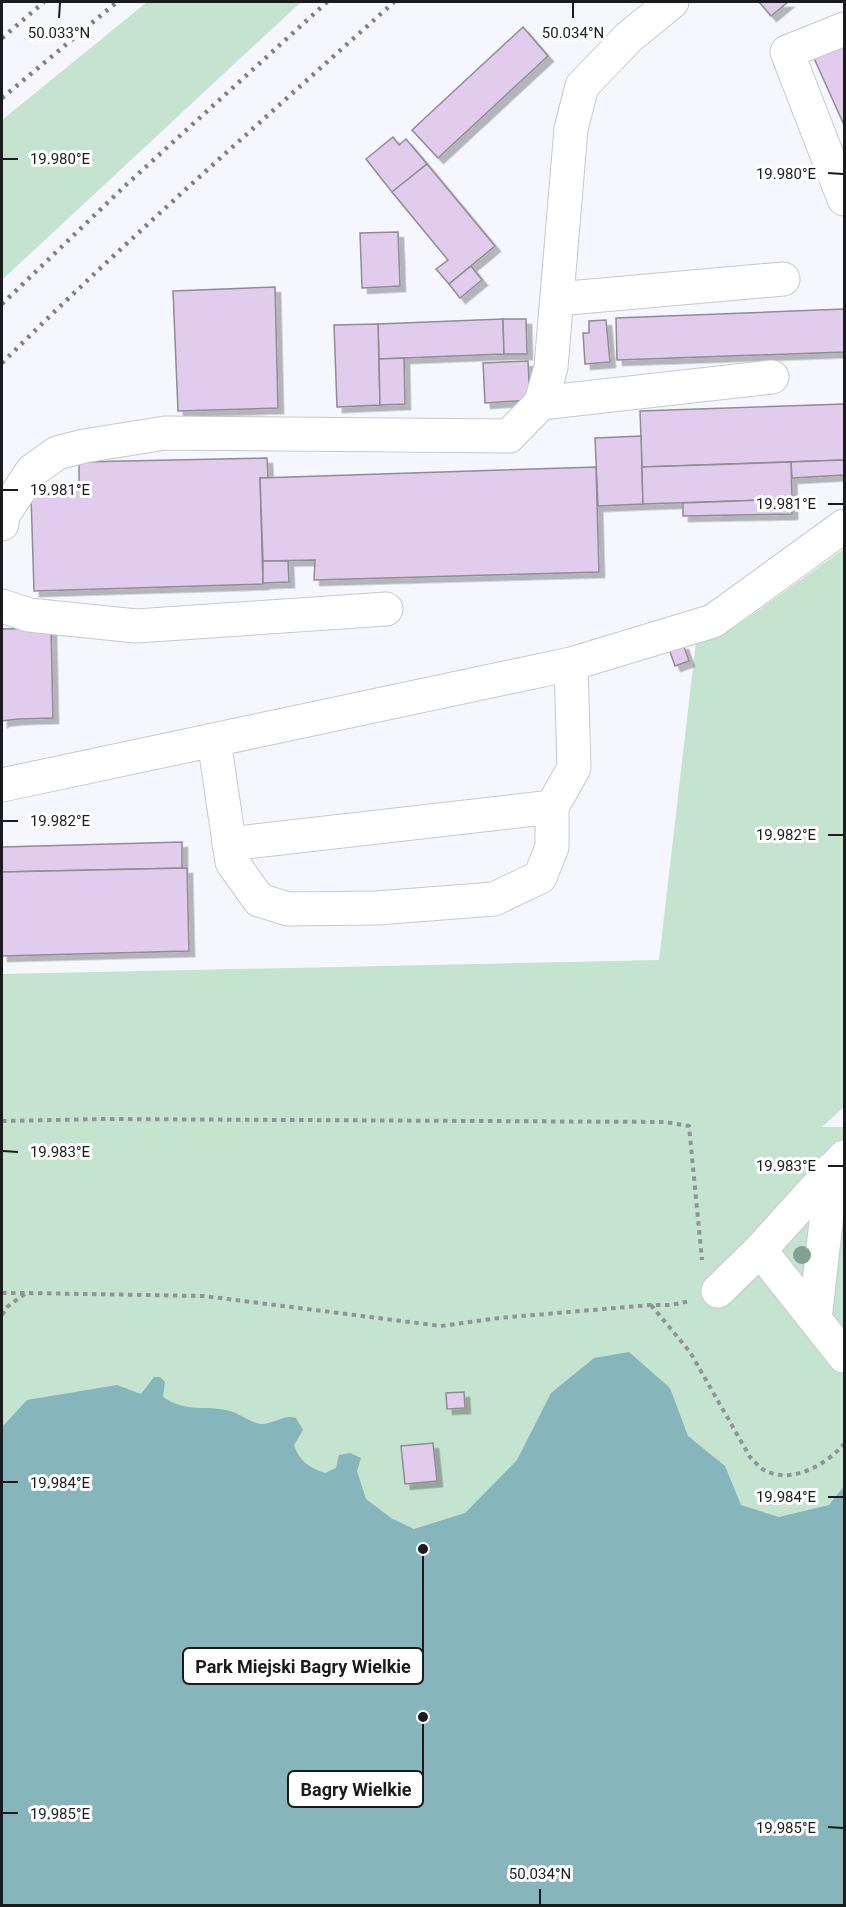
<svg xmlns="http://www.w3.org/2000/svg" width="846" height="1907" font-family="Roboto,sans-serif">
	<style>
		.green { fill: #c5e4d0 }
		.water { fill: #86b5bc }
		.building { fill: #e1ccee; stroke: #908c92; stroke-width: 1.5; filter: url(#shadow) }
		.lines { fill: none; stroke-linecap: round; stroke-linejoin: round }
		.minor-casing { stroke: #c7c8cf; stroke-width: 35 }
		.path { stroke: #929398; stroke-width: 4; stroke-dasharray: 4.5 4.5; stroke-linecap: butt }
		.minor { stroke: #fff; stroke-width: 33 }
		.rail { stroke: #7e7f84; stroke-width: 4.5; stroke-dasharray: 3 6; stroke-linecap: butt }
		.tree { fill: #80a193 }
		.ticks { fill: none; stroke: #1b1b1e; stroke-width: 2 }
		.ticks-label { font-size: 15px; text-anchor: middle; fill: #1b1b1e; stroke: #fff; stroke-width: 6; stroke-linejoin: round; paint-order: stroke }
		.leader { fill: none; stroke: #1b1b1e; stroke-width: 2 }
		.callout-dot { fill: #1b1b1e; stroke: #fff; stroke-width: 2 }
		.callout { fill: #fff; stroke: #1b1b1e; stroke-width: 2 }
		.callout-label { font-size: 18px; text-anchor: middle; font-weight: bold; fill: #1b1b1e }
	</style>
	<defs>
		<filter id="shadow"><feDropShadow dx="5.5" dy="5.5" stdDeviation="0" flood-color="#0004"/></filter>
	</defs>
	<rect width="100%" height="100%" fill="#f6f7fe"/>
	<g class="green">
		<path d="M147,2h154l-299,278v-160z"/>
		<path d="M844,549v558l-22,20h22v778h-842v-931l657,-14 37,-319 36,-12z"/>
	</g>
	<path class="water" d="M629,1352l41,36 18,48 37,30 16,39 38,12 50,-12 15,-19v419h-842v-478l25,-27 90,-15 24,9 13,-17h6l5,5 -2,15c25,16 37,8 63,13 12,2 23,12 34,14 13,1 24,-10 36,-6l7,12 -9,15c5,16 16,23 31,28l11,-5 3,-13 11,-2 11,5 -4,13 9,28 25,19 23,11 51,-16 52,-53 34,-67 43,-35z"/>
	<g class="building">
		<path d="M759,2h29l-17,14z"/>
		<path d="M523,27l25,29 -110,102 -26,-28z"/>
		<path d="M844,42v83l-31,-69z"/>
		<path d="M393,137l6,8 7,-6 21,25 -35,28 -26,-33z"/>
		<path d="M427,164l68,82 -46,38 -13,-15 12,-9 -56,-68z"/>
		<path d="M398,232l2,54 -38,2 -2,-55z"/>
		<path d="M471,266l11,14 -22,18 -11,-14z"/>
		<path d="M275,287l3,121 -100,3 -5,-120z"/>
		<path d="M844,309v43l-227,8 -1,-42z"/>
		<path d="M503,319l1,35 -125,5 -1,-35z"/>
		<path d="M503,319h23l1,35h-23z"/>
		<path d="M606,320l4,42 -25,2 -2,-31h6v-12z"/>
		<path d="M378,324l2,81 -43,2 -3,-82z"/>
		<path d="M404,358l1,46 -25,1 -1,-46z"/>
		<path d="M528,361l2,39 -45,3 -2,-40z"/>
		<path d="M844,404v56l-202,7 -2,-56z"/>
		<path d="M641,436l2,68 -45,2 -3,-68z"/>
		<path d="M267,458l1,20h-8l3,106 -229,7 -3,-95 6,-8 42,-2v-24z"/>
		<path d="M844,460v15l-52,3 -1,-16z"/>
		<path d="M791,462l1,37 -149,5 -1,-37z"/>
		<path d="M596,467l3,105 -285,8 1,-20 -52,1 -3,-83z"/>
		<path d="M792,499v15l-109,2v-13z"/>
		<path d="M263,561h25l1,21 -26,1z"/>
		<path d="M51,628l2,90 -35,1 -16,2v2v-94z"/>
		<path d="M683,644l6,17 -14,5 -6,-17z"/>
		<path d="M182,842v26l-180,4v-25z"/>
		<path d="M187,868l2,83 -187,5v-84z"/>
		<path d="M464,1392l1,16 -18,1 -1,-16z"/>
		<path d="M433,1443l4,38 -32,3 -4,-38z"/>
	</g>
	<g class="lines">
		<defs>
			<g id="minor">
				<path d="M844,29l-57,23 57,147"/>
				<path d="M557,299l226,-20"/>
				<path d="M541,403l231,-26"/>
				<path d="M2,524l1,-9 29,-44 25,-18 27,-7 81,-13 344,3 32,-33 10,-36 20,-238 11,-43 47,-49 43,-35"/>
				<path d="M2,606l27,9 107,11 250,-17"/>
				<path d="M214,740l18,122 27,38 29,9 89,-1 117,-9 46,-22 12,-30v-40l22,-39 -3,-104"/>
				<path d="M2,785l569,-121 142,-43 131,-95"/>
				<path d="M229,844l323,-37"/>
				<path d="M760,1250l84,106"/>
				<path d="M718,1291l42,-41 84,-93"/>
				<path d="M815,1319l17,-150"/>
			</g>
		</defs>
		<use href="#minor" class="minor-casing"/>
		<g class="path">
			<path d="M2,1121l104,-2 559,3 24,4 13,134"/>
			<path d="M2,1293h24"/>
			<path d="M651,1305l39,47 60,105c4,4 9,10 14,13 27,15 62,-5 80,-26"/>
			<path d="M2,1315l5,-8 19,-14 178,3 237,30 58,-8 151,-13h21l19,-4"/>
		</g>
		<use href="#minor" class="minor"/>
		<g class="rail">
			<path d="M2,38l42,-36"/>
			<path d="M2,98l115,-96"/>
			<path d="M2,304l125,-120 200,-182"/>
			<path d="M2,363c126,-125 260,-242 392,-361"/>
		</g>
	</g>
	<circle class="tree" cx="802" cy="1255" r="9"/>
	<path class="ticks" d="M59,18l1,-15M573,18v-15M3,159h15M828,173l15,1M3,490h15M828,504h15M3,821h15M828,835h15M3,1151l15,1M828,1166h15M3,1482h15M828,1497h15M3,1813h15M828,1827l15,1M540,1904v-15"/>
	<g class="ticks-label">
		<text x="59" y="38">50.033°N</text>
		<text x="573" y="38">50.034°N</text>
		<text x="60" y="164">19.980°E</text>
		<text x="786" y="179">19.980°E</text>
		<text x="60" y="495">19.981°E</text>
		<text x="786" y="509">19.981°E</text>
		<text x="60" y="826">19.982°E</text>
		<text x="786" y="840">19.982°E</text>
		<text x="60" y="1157">19.983°E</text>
		<text x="786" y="1171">19.983°E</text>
		<text x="60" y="1488">19.984°E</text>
		<text x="786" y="1502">19.984°E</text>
		<text x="60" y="1819">19.985°E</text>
		<text x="786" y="1833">19.985°E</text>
		<text x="540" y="1879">50.034°N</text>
	</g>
	<path class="leader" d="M423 1549L423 1666M423 1717L423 1789"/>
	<g class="callout-dot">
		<circle cx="423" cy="1549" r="6"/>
		<circle cx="423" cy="1717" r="6"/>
	</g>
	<g class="callout">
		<rect x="183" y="1648" width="240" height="36" rx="6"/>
		<rect x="288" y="1771" width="135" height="36" rx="6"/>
	</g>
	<g class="callout-label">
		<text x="303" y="1673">Park Miejski Bagry Wielkie</text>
		<text x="356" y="1796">Bagry Wielkie</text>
	</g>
	<rect width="846" height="1907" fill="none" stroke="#1b1b1e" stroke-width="6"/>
</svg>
